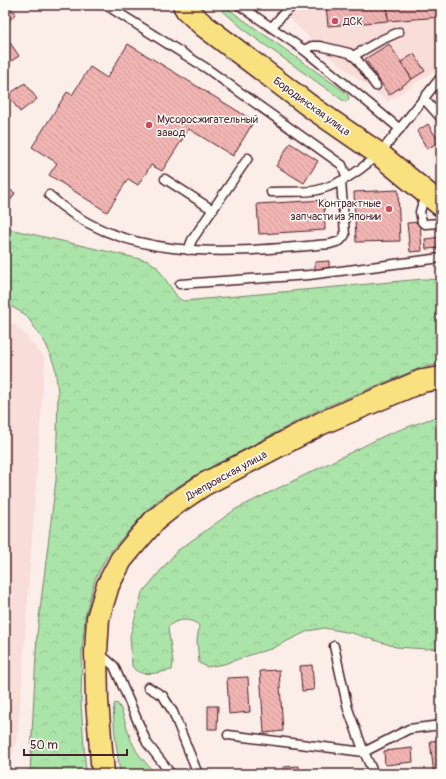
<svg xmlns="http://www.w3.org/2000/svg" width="446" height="779" font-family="Pangolin,sans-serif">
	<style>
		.built { fill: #f8ddd9 }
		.grass { fill: #abe4a9; stroke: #7a826a }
		.forest { fill: url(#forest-crowns); stroke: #7a826a }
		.building { fill: url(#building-back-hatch); stroke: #4a1f2b }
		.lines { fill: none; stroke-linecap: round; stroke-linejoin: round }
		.service-casing { stroke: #4a1f2b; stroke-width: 11 }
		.primary-casing { stroke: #4a1f2b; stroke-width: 25 }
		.service { stroke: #fdfcf7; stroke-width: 8 }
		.primary { stroke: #fae180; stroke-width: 22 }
		.poi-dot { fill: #d1495b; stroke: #fdfcf7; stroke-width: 1.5 }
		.labels { text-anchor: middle; stroke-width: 3; stroke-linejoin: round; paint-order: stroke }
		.poi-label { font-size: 11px; fill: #4a1f2b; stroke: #fdfcf7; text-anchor: start }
		.street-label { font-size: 11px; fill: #4a1f2b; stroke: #fdfcf7 }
	</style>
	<defs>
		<pattern id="forest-crowns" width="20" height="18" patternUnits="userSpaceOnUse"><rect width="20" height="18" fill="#abe4a9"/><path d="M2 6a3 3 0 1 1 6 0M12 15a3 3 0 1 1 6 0" fill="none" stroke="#95c392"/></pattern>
		<pattern id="building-back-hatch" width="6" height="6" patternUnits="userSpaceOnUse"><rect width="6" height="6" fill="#f1b5b3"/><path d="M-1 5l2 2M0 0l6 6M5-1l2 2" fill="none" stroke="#d09b9a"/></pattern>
	</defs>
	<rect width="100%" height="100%" fill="#fbeee9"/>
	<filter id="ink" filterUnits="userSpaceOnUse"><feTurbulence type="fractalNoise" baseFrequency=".025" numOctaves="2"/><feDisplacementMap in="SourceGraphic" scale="8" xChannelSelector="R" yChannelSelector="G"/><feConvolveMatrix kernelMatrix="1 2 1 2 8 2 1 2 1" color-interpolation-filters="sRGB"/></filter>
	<g filter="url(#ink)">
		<g class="built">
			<path d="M276,5h165v66l-5,-1 -48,32 -63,-49z"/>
			<path d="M5,321l12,5 28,32 -27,376 -12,40h-1z"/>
		</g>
		<g class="grass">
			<path d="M224,6l121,86 3,3 1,5 -4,2 -97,-69 -25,-22v-4z"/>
			<path d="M115,703l3,1 3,5 10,31 6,12 18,22h-35c-1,-12 -10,-64 -5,-71z"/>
		</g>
		<g class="forest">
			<path d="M5,228l144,33 8,6 21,31 5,3 240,-22 18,1v84l-21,4 -102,42 -116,62 -32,19 -20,16 -42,47 -13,25 -10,38 -3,35 -1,52 5,70h-56l7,-140 19,-154 2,-88 -3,-25 -9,-23 -20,-29 -21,-12z"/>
			<path d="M441,415v233l-15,1 -30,-2 -44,-14 -28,-5 -16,3 -37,18 -15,4 -32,11 -17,3 -8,-4 -2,-22 2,-15c-7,-9 -26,-7 -31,2l5,34 -1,8c-12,2 -33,9 -40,-4l-2,-30 12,-43 35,-42 59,-42 152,-75z"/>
		</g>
		<g class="building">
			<path d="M6,5l10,8 -8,9 -3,-3z"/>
			<path d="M326,5h60l2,16 -60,5z"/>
			<path d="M387,5h54v12l-53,4z"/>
			<path d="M5,35l14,21 -14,9z"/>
			<path d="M128,44l126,77 -21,35 -44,-27 -27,42 -11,-6 -13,20 -10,-6 -21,33 -58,-37 8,-12 -25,-16 35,-55 5,3 18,-28 17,11z"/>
			<path d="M389,44l23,35 -23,16 -24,-36z"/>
			<path d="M414,54l11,17 -13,8 -11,-17z"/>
			<path d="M25,83l12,16 -17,13 -12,-17z"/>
			<path d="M428,124l11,18 -12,7 -10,-18z"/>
			<path d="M290,143l28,18 -14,22 -28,-17z"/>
			<path d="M5,187l10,6 -8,13 -2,-1z"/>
			<path d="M398,190l2,51 -44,1 -2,-50z"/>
			<path d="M324,200l1,30 -66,4 -2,-30z"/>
			<path d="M420,222l2,29 -12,1 -3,-29z"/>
			<path d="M441,237v11l-15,1 -1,-10z"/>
			<path d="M329,261v8l-14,1v-8z"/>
			<path d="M312,665l2,25 -12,1 -2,-25z"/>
			<path d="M279,670l4,61 -19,2 -4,-62z"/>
			<path d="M248,677l2,35 -21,2 -2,-36z"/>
			<path d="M208,706h10l-1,23h-9z"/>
			<path d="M441,740v34h-7l-4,-33z"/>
			<path d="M412,748l1,14 -28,3 -1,-14z"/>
			<path d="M299,766v5l-16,1v-5z"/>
		</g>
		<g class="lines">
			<defs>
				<g id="service">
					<path d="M106,5l100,63 136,97 5,13"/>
					<path d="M239,5l65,45 96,79"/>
					<path d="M272,27l11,-13 11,-9"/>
					<path d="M304,50l8,-4h8l29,7 7,5 20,28"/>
					<path d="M353,56l28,-16 18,-8"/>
					<path d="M424,99l17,19"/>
					<path d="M165,179l48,31"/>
					<path d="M271,192c14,-1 35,1 47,-2 26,-7 49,-24 67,-43l56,-70"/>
					<path d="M425,194l-5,18 2,10 3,2 16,-1"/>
					<path d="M49,195c75,71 187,57 281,49l10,-3 5,-6 -4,-54"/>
					<path d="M188,250l4,-10 56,-82"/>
					<path d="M180,284l129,-9 132,-17"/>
					<path d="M334,646l14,63 16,43 10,22"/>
					<path d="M106,659l8,7 33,77 24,31"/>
					<path d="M148,687l15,9 10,16 25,62"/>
					<path d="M228,735l136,17 45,-23 32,-4"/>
				</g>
				<g id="primary">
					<path d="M184,5l3,5 16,15 108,82 68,47 62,51"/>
					<path d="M103,774l-6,-73 -1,-49 2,-34 10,-33 13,-25 15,-18 19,-22 20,-16 28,-19 119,-62 100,-42 19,-3"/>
				</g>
			</defs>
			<use href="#service" class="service-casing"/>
			<use href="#primary" class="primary-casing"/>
			<use href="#service" class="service"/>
			<use href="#primary" class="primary"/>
		</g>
	</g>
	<g class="poi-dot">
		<circle cx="335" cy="21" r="4"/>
		<circle cx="149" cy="125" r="4"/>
		<circle cx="389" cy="209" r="4"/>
	</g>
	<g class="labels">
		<g class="poi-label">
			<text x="343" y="25">ДСК</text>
			<text x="157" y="123">Мусоросжигательный<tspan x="157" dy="13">завод</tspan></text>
			<text x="381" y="207" text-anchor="end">Контрактные<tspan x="381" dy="13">запчасти из Японии</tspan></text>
		</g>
		<g class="street-label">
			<text transform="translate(312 106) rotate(36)" y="4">Бородинская улица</text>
			<text transform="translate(226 475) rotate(-29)" y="4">Днепровская улица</text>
		</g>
	</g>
	<rect width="446" height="779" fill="none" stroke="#fdfcf7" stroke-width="20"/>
	<rect x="10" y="10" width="426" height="759" fill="none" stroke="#4a1f2b" stroke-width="1.5" filter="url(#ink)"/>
	<path d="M24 749v6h103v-6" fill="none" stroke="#4a1f2b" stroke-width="2"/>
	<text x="30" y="749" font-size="12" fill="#4a1f2b" stroke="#fdfcf7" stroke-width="3" paint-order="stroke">50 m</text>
</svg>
